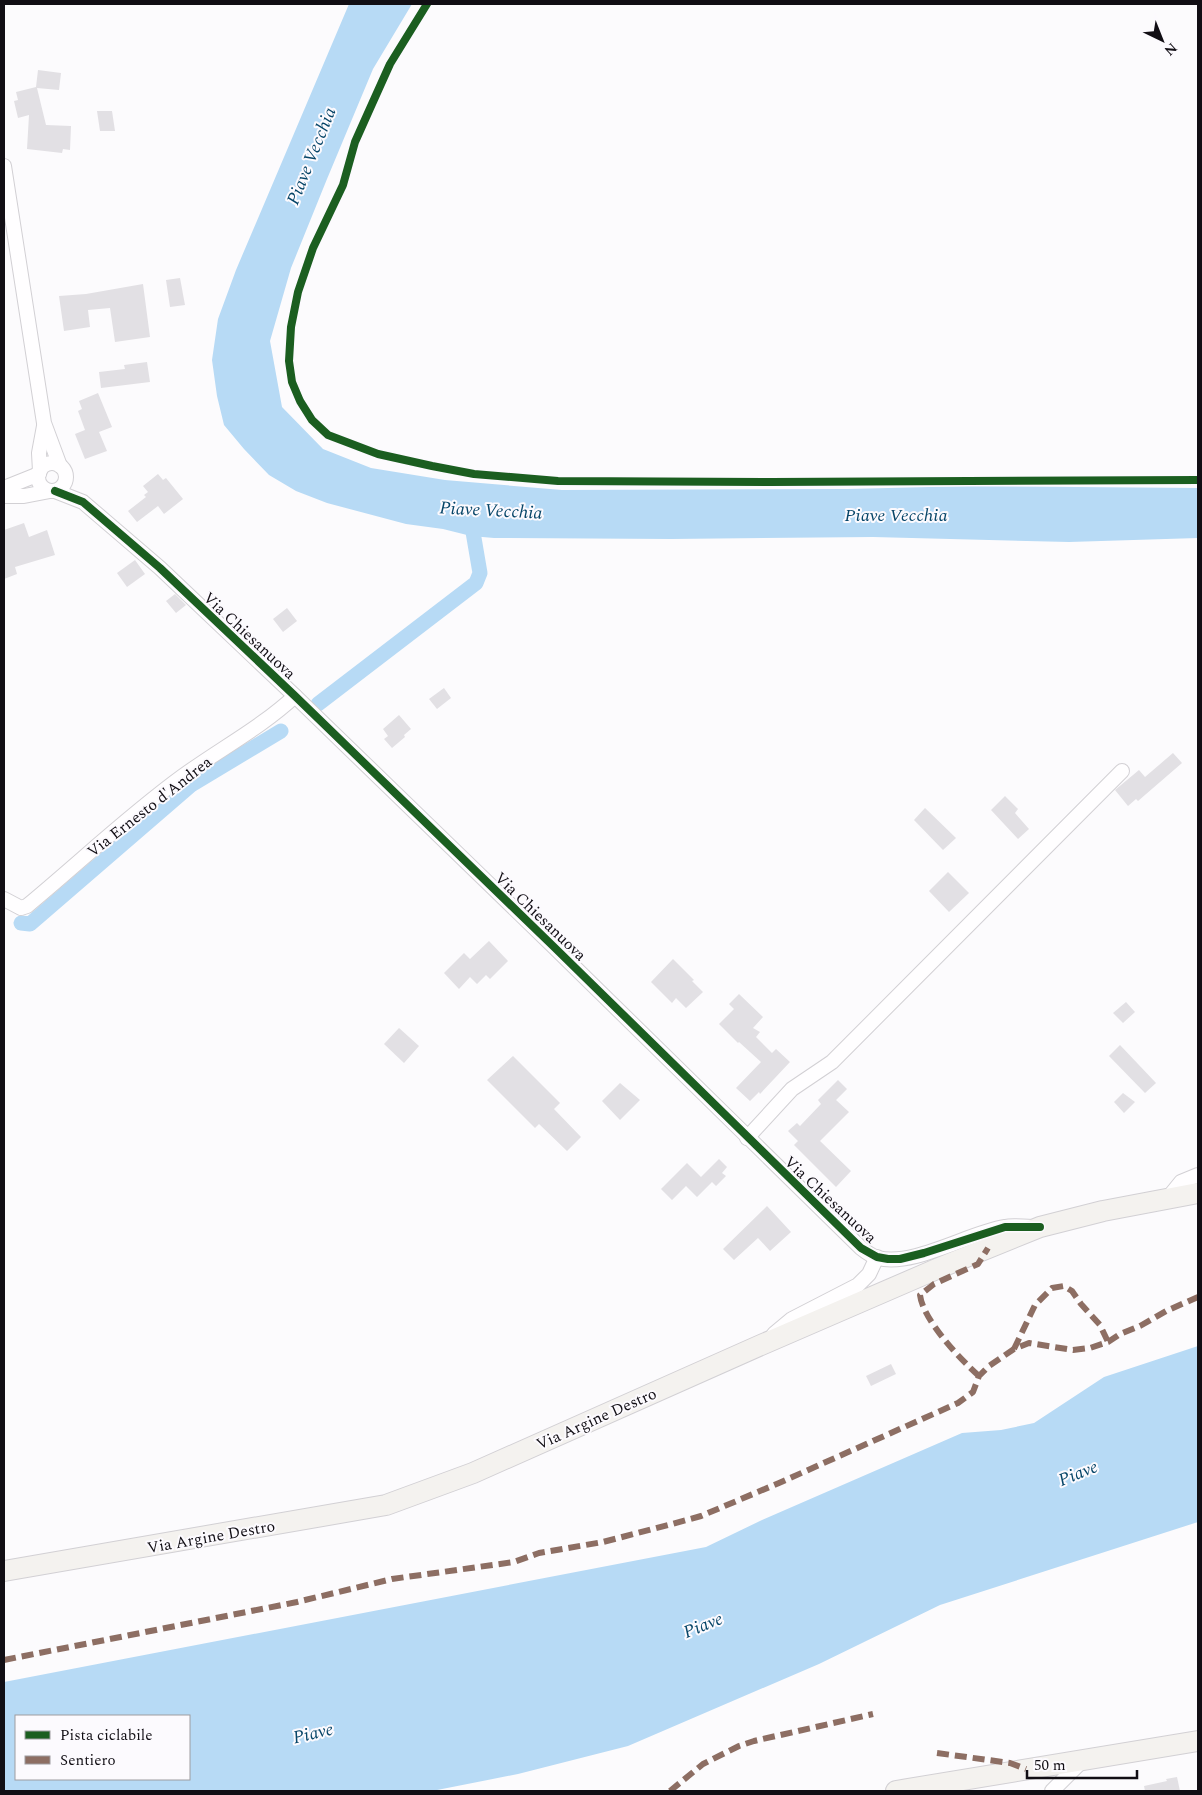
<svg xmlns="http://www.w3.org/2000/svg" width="1202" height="1795" font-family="Spectral,serif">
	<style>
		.water { fill: #b7daf5; fill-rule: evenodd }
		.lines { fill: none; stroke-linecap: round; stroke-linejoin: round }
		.canal { stroke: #b7daf5; stroke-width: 15 }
		.building { fill: #e2e0e4 }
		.street-casing { stroke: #d2d0d4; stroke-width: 16 }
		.secondary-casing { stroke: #d2d0d4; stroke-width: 22 }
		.street { stroke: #fffeff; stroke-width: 14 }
		.secondary { stroke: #f4f2ef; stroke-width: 20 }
		.quiet { stroke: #8d6e63; stroke-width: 6; stroke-dasharray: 12 6; stroke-linecap: butt }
		.cycleway-casing { stroke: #fcfafe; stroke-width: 11 }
		.cycleway { stroke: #1b5e20; stroke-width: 8 }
		.labels { text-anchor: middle; stroke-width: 4; stroke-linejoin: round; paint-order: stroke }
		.street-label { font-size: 16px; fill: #110e14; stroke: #fcfafe }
		.water-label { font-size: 18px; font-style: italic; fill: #064568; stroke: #fcfafe }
	</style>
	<rect width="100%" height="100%" fill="#fcfbfd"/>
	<g class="water">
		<path d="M349,4h63l-39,65 -46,110 -36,89 -21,73 12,66 41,42 48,19 74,12 117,10 285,-1 124,-3 227,2v50l-129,4 -196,-5 -202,2 -177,-1 -23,-2 -28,-7 -37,-5 -79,-21 -31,-12 -27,-16 -25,-26 -20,-24 -7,-29 -5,-36 6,-41 18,-49z"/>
		<path d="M1198,1346v176l-258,83 -121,59 -191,82 -110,28 -86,17h-428v-109l702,-135 56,-27 200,-87 39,-3 33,-7 70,-46zM16,1716h173v63h-173z"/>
	</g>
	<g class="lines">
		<g class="canal">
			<path d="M318,704l158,-121 4,-10 -7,-41v-15"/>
			<path d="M21,923l9,1 161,-139 90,-54"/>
		</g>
	</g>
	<g class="building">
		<path d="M38,70l23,3 -2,17 -22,-2 9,37 25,1 -1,24 -7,-1 -1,4 -35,-4 2,-34 -11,3 -4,-17 4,-1 -2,-8 20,-5z"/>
		<path d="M97,111h15l3,20h-15z"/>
		<path d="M180,278l5,27 -15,2 -4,-27z"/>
		<path d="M143,284l7,53 -35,5 -5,-34 -22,2 2,17 -26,4 -5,-35 27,-2z"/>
		<path d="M147,362l3,20 -49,6 -2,-16 26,-3 -1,-4z"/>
		<path d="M98,393l14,34 -13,5 8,19 -22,8 -10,-25 10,-4 -7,-19 4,-2 -3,-8z"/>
		<path d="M158,474l5,6 3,-2 17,21 -19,15 -6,-8 -21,16 -9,-11 18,-14 -2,-2 4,-3 -5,-6z"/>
		<path d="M24,523l5,14 18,-7 8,25 -40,12 2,7 -13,5v-49z"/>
		<path d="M135,560l10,14 -18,13 -10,-14z"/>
		<path d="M175,594l11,11 -10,8 -10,-12z"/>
		<path d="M287,608l10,13 -14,11 -10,-13z"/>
		<path d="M444,688l7,10 -14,11 -8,-10z"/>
		<path d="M399,715l12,14 -7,6 1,2 -13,11 -8,-9 4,-3 -5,-7z"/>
		<path d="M1173,753l9,10 -44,38 -2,-2 -8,7 -13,-16 24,-20 6,7z"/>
		<path d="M1005,796l13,13 -3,4 14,16 -11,10 -27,-29z"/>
		<path d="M925,808l31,30 -13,12 -29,-30z"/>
		<path d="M948,872l21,21 -20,19 -20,-21z"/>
		<path d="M489,941l19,20 -18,18 -4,-4 -9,9 -7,-7 -11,12 -15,-16 20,-20 6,6z"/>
		<path d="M673,959l21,21 -2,1 11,11 -17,16 -10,-10 -4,5 -21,-21z"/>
		<path d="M739,994l24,23 -10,11 7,4 -4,5 16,16 4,-4 14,13 -30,32 -1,-2 -9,9 -14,-13 25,-26 -22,-20 -1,1 -19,-19 15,-15 -5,-5z"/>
		<path d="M1126,1002l9,10 -12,11 -10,-10z"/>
		<path d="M399,1028l20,18 -15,17 -20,-19z"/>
		<path d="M1120,1045l36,38 -11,10 -36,-37z"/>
		<path d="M513,1056l47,47 -6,6 27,28 -14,14 -28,-27 -4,4 -48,-48z"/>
		<path d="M838,1080l9,9 -11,11 13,12 -29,29 31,30 -15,16 -42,-42 4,-4 -10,-10 9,-8 3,3 21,-22 -3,-4z"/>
		<path d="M620,1083l20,17 -20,20 -18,-19z"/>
		<path d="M1123,1093l12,9 -11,11 -10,-11z"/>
		<path d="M719,1159l8,8 -5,6 4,3 -10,10 -4,-4 -15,15 -11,-11 -14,14 -11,-11 26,-26 14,14z"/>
		<path d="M767,1206l24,26 -21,19 -12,-13 -24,22 -11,-11z"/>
		<path d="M891,1364l5,10 -25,12 -5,-10z"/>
		<path d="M1177,1777l3,14h-35l-1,-5 23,-5 -1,-2z"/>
	</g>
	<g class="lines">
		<defs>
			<g id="street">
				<path d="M4,166l40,257 16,43"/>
				<circle cx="52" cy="477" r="14"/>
				<path d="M40,471l-1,-18 5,-27"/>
				<path d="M4,488l35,-14"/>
				<path d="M55,491l28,11 77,66 135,128 258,250 308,302c5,4 10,8 17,10 36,9 90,-25 127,-31 8,-2 18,0 27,0"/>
				<path d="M4,496h20l26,-5"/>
				<path d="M4,899l17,9 6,-2c52,-43 101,-90 156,-130 37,-27 79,-49 112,-80"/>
				<path d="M747,1138l45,-49 40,-27 290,-291"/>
				<path d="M1168,1198l13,-16 17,-7"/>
				<path d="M774,1334l18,-15 66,-34 11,-11 8,-17"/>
				<path d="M1052,1791l31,-31"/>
			</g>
			<g id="secondary">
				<path d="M4,1571l382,-66 87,-32 288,-128 178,-77 101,-41 63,-16 95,-18"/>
				<path d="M896,1791l302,-50"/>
			</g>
		</defs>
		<use href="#street" class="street-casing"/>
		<use href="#secondary" class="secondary-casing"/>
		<use href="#street" class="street"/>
		<use href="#secondary" class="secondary"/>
		<g class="quiet">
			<path d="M1014,1349l21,-44 17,-17 12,-2 8,5 9,13 19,21 8,17"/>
			<path d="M979,1376c-19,-17 -56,-56 -59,-81l14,-11 44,-20 10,-16"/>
			<path d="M4,1660l293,-58 95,-23 122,-17 25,-9 64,-11 69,-18 29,-8 78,-33 179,-80 15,-11 6,-16 10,-10 25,-17 15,-6 44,7 17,-2 18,-6 12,-8 20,-8 26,-15 32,-14"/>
			<path d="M937,1753l73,10 16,6"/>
			<path d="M670,1791l33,-27 36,-18 15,-5 119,-27"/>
		</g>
		<defs>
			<g id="cycleway">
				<path d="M427,4l-37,60 -18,40 -17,38 -12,43 -30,63 -15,44 -7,35 -2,34 3,21 8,19 12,19 16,15 50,19 54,12 42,8 84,7 213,1 427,-2"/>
				<path d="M55,491l28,11 77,66 135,128 258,250 308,302 16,9 11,2h12l24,-6 81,-26h35"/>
			</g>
		</defs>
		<use href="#cycleway" class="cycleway-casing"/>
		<use href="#cycleway" class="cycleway"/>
	</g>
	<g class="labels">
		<g class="street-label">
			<text transform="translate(250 635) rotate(43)" y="6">Via Chiesanuova</text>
			<text transform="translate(149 806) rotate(-38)" y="6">Via Ernesto d'Andrea</text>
			<text transform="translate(541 916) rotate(44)" y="6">Via Chiesanuova</text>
			<text transform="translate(831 1199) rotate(43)" y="6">Via Chiesanuova</text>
			<text transform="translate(596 1418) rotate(-24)" y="6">Via Argine Destro</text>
			<text transform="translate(211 1536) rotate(-10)" y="6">Via Argine Destro</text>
		</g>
		<g class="water-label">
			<text transform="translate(311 156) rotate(-68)" y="6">Piave Vecchia</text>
			<text transform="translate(491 510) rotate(3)" y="6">Piave Vecchia</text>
			<text x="896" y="521">Piave Vecchia</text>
			<text transform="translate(1078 1473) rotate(-22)" y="6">Piave</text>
			<text transform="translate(703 1625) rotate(-22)" y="6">Piave</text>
			<text transform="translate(313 1733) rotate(-13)" y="6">Piave</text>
		</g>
	</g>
	<rect width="1202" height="1795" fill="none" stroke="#110e14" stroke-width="10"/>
	<rect x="15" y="1715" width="175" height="65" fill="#fcfafe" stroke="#9e9ca0"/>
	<rect x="25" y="1731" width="25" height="8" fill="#1b5e20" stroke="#9e9ca0"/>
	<text x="60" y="1740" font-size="15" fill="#110e14">Pista ciclabile</text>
	<rect x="25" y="1756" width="25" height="8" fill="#8d6e63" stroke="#9e9ca0"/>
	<text x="60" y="1765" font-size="15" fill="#110e14">Sentiero</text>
	<g transform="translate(1162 40) rotate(137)" stroke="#fcfafe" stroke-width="4" paint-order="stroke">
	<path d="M0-4L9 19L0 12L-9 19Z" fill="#110e14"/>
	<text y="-8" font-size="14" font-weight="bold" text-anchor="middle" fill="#110e14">N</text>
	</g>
	<path d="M1027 1770v8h110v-8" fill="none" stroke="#110e14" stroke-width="2.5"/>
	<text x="1034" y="1770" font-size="15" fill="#110e14" stroke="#fcfafe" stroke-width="4" paint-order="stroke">50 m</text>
</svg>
